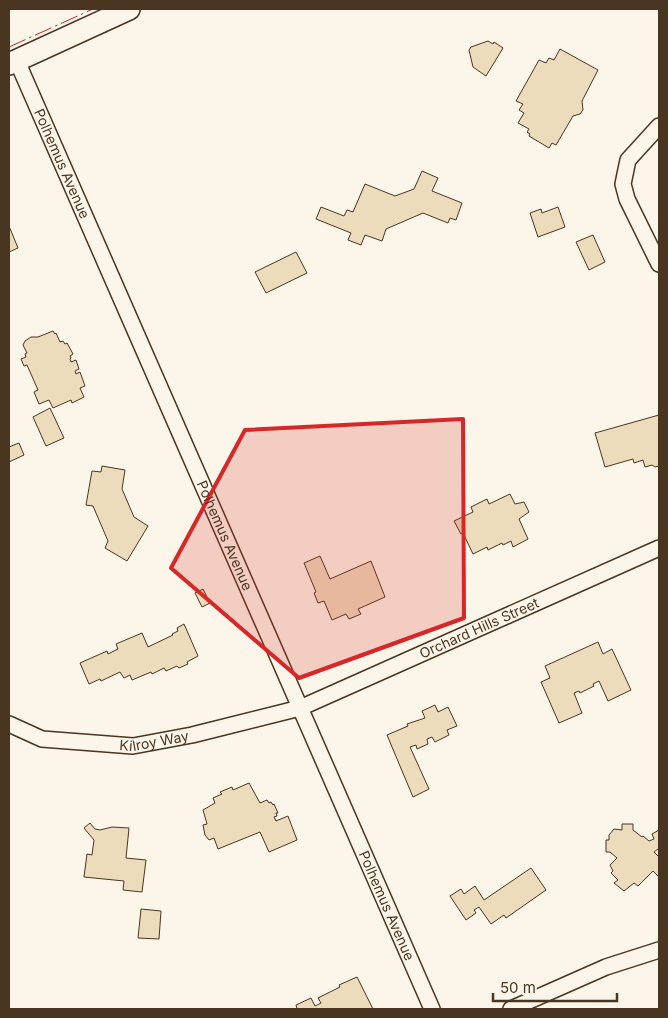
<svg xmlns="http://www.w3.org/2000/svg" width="668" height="1018" font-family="Inter,sans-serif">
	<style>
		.building { fill: #ecdcbc; stroke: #4a3520 }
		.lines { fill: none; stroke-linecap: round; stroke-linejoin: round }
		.street-casing { stroke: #4a3520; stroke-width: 18 }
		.secondary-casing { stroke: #4a3520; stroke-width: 24 }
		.street { stroke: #fbf6e9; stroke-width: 15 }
		.secondary { stroke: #fbf6e9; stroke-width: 21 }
		.power { stroke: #c62828; stroke-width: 1; stroke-dasharray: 18 4 2.5 4; stroke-linecap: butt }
		.marked { fill: #d62828; fill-opacity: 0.2; stroke: #d62828; stroke-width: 4; stroke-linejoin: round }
		.labels { text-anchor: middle; stroke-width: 4; stroke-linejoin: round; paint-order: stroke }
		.street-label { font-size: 14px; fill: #4a3520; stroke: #fbf6e9 }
	</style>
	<rect width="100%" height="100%" fill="#fbf6e9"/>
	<g class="building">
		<path d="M488,41l5,3 1,-2 9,6 -17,28 -13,-9 -4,-17 2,-3z"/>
		<path d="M560,49l38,21 -16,31 1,9 -3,4 -7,2 -17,29 -4,-2 -3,5 -20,-12 1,-2 -3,-2 2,-3 -11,-6 6,-10 -5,-3 4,-6 -7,-3 23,-41 7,3 3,-5 5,2z"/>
		<path d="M422,171l16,7 -6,13 30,12 -6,17 -6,-2 -2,5 -25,-10 -37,16 -4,12 -17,-6 -4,10 -13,-5 3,-7 -35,-14 5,-12 23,9 3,-6 6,2 12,-28 30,12 19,-7z"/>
		<path d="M558,207l7,20 -27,10 -8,-24 11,-4 1,4z"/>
		<path d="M9,226l9,22 -9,4z"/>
		<path d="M593,235l12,27 -16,8 -13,-28z"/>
		<path d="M296,252l11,21 -41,20 -11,-21z"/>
		<path d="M53,331l2,3 1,-1 4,9 3,-1 2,3 2,-1 6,11 -3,2 1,2 -1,1 1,3 5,-2 3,9 -4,2 1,3 4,-2 5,14 -5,2 4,9 -12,6 -1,-3 -18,8 -4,-8 -10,4 -5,-12 4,-2 -11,-25 -3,1 -3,-7 5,-2 -1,-3 2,-1 -4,-8 2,-4 6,-4h7z"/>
		<path d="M50,408l14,30 -18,8 -13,-29z"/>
		<path d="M659,415v51l-4,1 -3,-2 -7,2 -2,-7 -9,3 -1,-4 -28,8 -10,-34z"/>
		<path d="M19,443l5,12 -15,7v-15z"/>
		<path d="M102,466l23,4 -3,19 12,28 14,9 -21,35 -22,-13 3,-7 -15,-35 -7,-1 6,-34 9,1z"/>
		<path d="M510,494l5,10 9,-2 5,10 -10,7 9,20 -15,8 -2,-6 -8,4 -1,-2 -14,7 -1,-3 -14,7 -10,-21 -2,1 -7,-13 19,-9 -2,-5 16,-8 2,5z"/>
		<path d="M320,556l10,23 41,-18 14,36 -27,12 3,5 -12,5 -3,-5 -14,6 -8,-19 -6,2 -4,-10 2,-1 -12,-29z"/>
		<path d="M203,589l7,14 -8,4 -7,-14z"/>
		<path d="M184,624l14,32 -11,6 1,2 -9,4 -2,-2 -11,5 -2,-3 -12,6 -1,-2 -19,8 -2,-5 -6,3 -4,-6 -19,9 -1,-2 -11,5 -9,-21 27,-12 1,3 10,-5 -2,-5 26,-11 6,14 25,-12 -1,-1 6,-3 -1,-3z"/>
		<path d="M598,642l5,12 9,-5 19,41 -23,11 -9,-20 -6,3 1,2 -14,7 -1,-2 -5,2 8,20 -23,10 -18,-41 9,-4 -5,-12z"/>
		<path d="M435,705l3,7 10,-5 9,19 -10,4 2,5 -14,7 -3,-5 -5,2 1,5 -11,5 -1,-4 -6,2 19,42 -16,8 -26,-62 21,-9 -1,-2 18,-6 -3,-7z"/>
		<path d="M249,783l11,20 7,-3 2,3 2,-1 2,3 1,-1 4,9h-2l1,3 -3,1 2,4 12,-5 9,24 -28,12 -9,-20 -42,17 -4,-11 -5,2 -4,-5 -2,-10 4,-1 -4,-14 12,-7 -2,-5 9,-4 -2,-2 12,-5 1,3z"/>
		<path d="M90,823l5,6 5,1 12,-3 17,1 -3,30 20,2 -4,32 -19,-2 1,-9 -40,-4 3,-23 5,1 2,-15 -10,-12z"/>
		<path d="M622,824h11v6l9,7 1,-1 6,5 5,-2 -2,-5 7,-4v21l-1,-2 -4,3 5,5v20l-6,-6 -15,15 -4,-3 -10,8 -10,-8 4,-3 -7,-7 2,-2 -3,-6 7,-7 -7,-6h-4v-12h3v-5l5,-6 8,1z"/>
		<path d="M531,868l15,22 -40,28 -2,-3 -13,9 -12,-17 -5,3 2,3 -10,7 -16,-24 11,-7 3,5 11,-8 9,14z"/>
		<path d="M141,909l20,2 -2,28 -21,-1z"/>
		<path d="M357,977l16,32h-76l-1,-4 15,-7 4,8 6,-3 -3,-5 22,-11 -1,-2z"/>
	</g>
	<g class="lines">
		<defs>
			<g id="street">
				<path id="s1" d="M17,61l415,948"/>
				<path d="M659,126l-31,34 -5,24 4,15 32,65"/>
				<path id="s2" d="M9,724l33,15 91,7 59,-11 108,-27 359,-160"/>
				<path d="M511,1009l95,-42 53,-17"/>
			</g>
			<path id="secondary" d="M9,64l120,-55"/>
		</defs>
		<use href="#street" class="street-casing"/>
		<use href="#secondary" class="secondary-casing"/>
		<use href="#street" class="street"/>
		<use href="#secondary" class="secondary"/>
		<path class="power" d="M9,47l84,-38"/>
	</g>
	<path class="marked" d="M463,419l1,199 -165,60 -128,-110 74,-138z"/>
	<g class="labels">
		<g class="street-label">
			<text dy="5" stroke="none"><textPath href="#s1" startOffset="112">Polhemus Avenue</textPath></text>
			<text dy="5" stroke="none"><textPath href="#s1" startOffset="518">Polhemus Avenue</textPath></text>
			<text dy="5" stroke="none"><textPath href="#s2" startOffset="495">Orchard Hills Street</textPath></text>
			<text dy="5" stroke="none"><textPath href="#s2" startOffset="149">Kilroy Way</textPath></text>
			<text dy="5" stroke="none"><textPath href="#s1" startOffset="922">Polhemus Avenue</textPath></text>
		</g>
	</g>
	<rect width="668" height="1018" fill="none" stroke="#4a3520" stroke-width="20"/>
	<path d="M493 993v8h124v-8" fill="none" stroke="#4a3520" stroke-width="2.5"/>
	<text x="500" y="993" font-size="15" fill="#4a3520" stroke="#fbf6e9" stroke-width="4" paint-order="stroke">50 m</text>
</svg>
